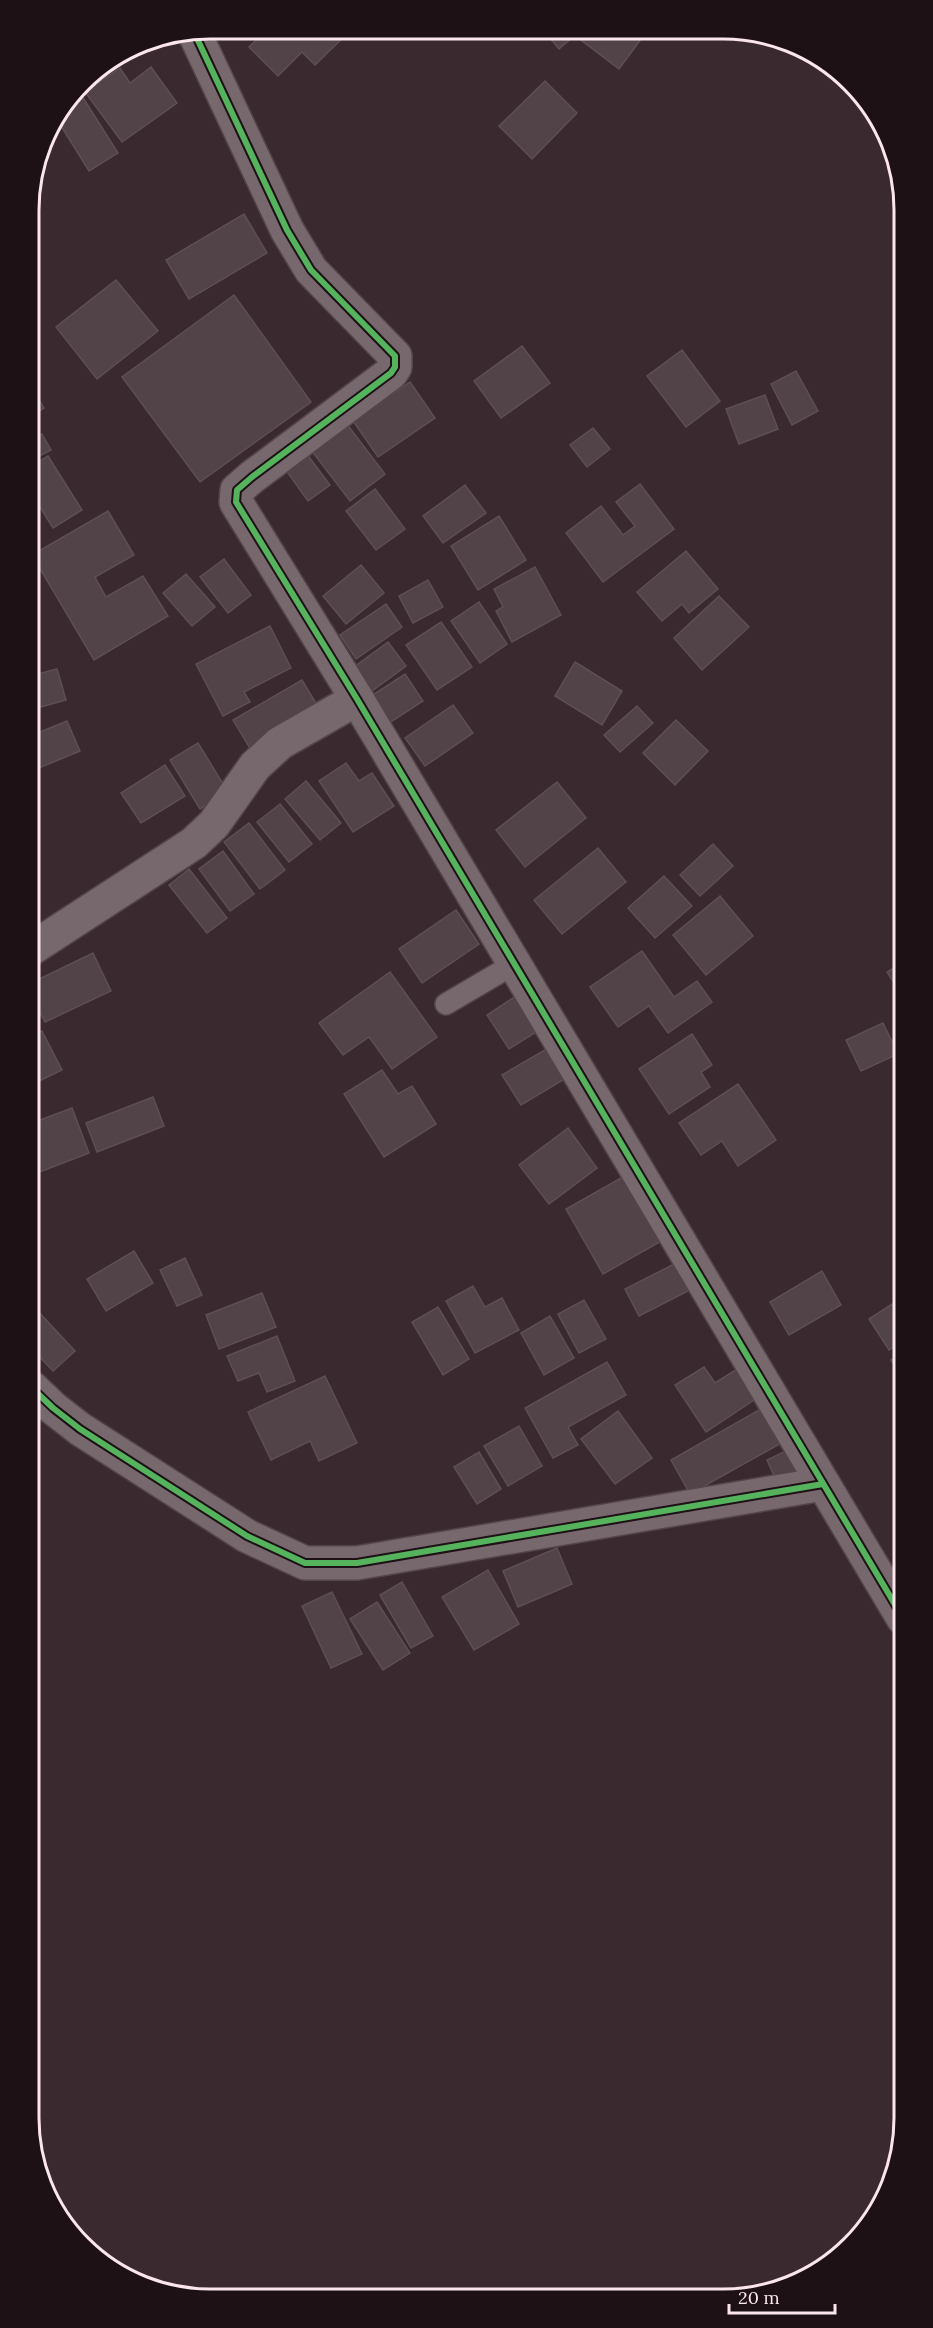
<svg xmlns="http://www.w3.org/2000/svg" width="933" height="2328" font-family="Lora,serif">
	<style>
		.building { fill: #514348; stroke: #5d4f54; stroke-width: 1.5 }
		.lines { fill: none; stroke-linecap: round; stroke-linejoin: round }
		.lane-casing { stroke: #54454b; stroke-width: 24 }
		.street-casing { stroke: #54454b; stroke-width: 36 }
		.lane { stroke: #76686d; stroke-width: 21 }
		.street { stroke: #76686d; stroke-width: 33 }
		.cycleway-casing { stroke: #1e1116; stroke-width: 10 }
		.cycleway { stroke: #56b35d; stroke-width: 6 }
		.rim { fill: none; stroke: #fbe6ed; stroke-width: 3 }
	</style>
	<rect width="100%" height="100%" fill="#3a292f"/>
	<g class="building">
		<path d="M267,29h85l-37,36 -13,-13 -24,24 -29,-29z"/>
		<path d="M544,31h36l-21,18z"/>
		<path d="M587,31h60l-28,38 -38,-29z"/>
		<path d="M151,67l26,36 -55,39 -37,-50 35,-24 10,15z"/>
		<path d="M545,81l32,32 -45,46 -33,-33z"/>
		<path d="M82,96l36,57 -29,18 -33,-53 9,-12z"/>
		<path d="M244,214l23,39 -78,46 -23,-39z"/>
		<path d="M116,280l42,51 -61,48 -41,-52z"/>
		<path d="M234,295l77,107 -111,80 -78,-105z"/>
		<path d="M522,346l28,37 -49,35 -27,-37z"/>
		<path d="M682,350l38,51 -34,26 -39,-51z"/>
		<path d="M796,371l22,40 -26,14 -21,-41z"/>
		<path d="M410,382l25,36 -57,39 -25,-36z"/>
		<path d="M29,383l15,25 -14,9z"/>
		<path d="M765,395l13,34 -39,15 -13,-35z"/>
		<path d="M346,423l39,51 -35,27 -39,-51z"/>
		<path d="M593,428l17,21 -23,18 -17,-22z"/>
		<path d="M42,434l9,16 -21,11v-21z"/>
		<path d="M306,453l24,32 -22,16 -23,-32z"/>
		<path d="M48,456l34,54 -29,18 -23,-37v-24z"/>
		<path d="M640,484l34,45 -71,53 -37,-49 35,-27 22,29 12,-9 -19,-24z"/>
		<path d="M465,485l21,28 -43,30 -20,-27z"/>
		<path d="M375,489l30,40 -29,21 -30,-39z"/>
		<path d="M108,511l26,44 -39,22 11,20 37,-21 25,40 -74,44 -62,-105z"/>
		<path d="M499,516l27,44 -48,30 -27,-44z"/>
		<path d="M686,551l32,38 -29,24 -7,-9 -20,17 -25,-29z"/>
		<path d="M224,559l27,36 -23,18 -28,-36z"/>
		<path d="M361,565l23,28 -38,31 -23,-28z"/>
		<path d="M535,567l26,48 -49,27 -16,-31 7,-4 -9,-18z"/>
		<path d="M186,574l29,33 -23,19 -29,-33z"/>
		<path d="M428,580l15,27 -30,16 -14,-27z"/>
		<path d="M719,596l30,31 -47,43 -28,-32z"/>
		<path d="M479,602l28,42 -27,19 -29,-42z"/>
		<path d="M386,604l16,23 -46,32 -16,-24z"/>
		<path d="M441,622l31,45 -35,23 -31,-45z"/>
		<path d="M270,626l21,42 -47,24 6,10 -27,14 -27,-52z"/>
		<path d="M388,642l18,24 -38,28 -18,-24z"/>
		<path d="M575,662l47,29 -20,34 -47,-29z"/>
		<path d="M57,669l9,31 -36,10v-34z"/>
		<path d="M405,674l18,27 -40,26 -18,-27z"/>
		<path d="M302,680l18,30 -69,40 -18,-30z"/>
		<path d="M453,705l20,28 -48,33 -20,-28z"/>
		<path d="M637,706l16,17 -33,29 -16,-17z"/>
		<path d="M676,720l32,31 -33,34 -32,-32z"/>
		<path d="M67,721l13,30 -46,19 -3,-8 -1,-26z"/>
		<path d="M198,743l30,49 -28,17 -30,-49z"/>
		<path d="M346,763l13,18 13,-8 22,33 -41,26 -34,-51z"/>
		<path d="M165,765l20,31 -44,27 -20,-30z"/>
		<path d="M306,781l35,42 -21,17 -35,-41z"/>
		<path d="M557,782l29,36 -61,49 -29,-37z"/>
		<path d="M280,804l32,40 -23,18 -32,-40z"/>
		<path d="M249,823l36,47 -25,19 -36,-47z"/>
		<path d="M713,844l20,22 -33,30 -20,-21z"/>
		<path d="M598,848l28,34 -64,52 -28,-34z"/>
		<path d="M223,851l31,43 -24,17 -31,-42z"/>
		<path d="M189,869l38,49 -20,15 -38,-48z"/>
		<path d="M664,876l28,30 -37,32 -27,-30z"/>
		<path d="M720,896l33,40 -47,39 -33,-40z"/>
		<path d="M456,910l23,34 -57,39 -23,-34z"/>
		<path d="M642,951l32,46 23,-16 15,21 -44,31 -19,-27 -31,21 -28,-40z"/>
		<path d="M93,953l18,38 -66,31 -14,-27v-12z"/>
		<path d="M901,964v30l-14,-22z"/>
		<path d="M390,972l47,65 -45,32 -23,-32 -26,18 -24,-32z"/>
		<path d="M519,994l22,35 -32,20 -22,-34z"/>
		<path d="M883,1023l15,31 -37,17 -15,-31z"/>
		<path d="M42,1031l20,39 -31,15v-49z"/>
		<path d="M692,1034l20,31 -11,7 9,15 -41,27 -30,-45z"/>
		<path d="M555,1044l18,30 -52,31 -19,-30z"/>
		<path d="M382,1070l16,24 14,-8 24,38 -52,33 -40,-63z"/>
		<path d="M738,1084l38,56 -38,26 -16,-25 -21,14 -22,-32z"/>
		<path d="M153,1097l11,29 -67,26 -11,-29z"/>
		<path d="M72,1108l17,45 -57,22v-52z"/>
		<path d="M568,1128l29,40 -48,36 -30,-39z"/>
		<path d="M628,1174l37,65 -62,35 -37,-65z"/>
		<path d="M134,1251l19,32 -47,28 -19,-32z"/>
		<path d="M185,1258l17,37 -25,11 -17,-36z"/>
		<path d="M680,1261l14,27 -55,28 -14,-27z"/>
		<path d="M822,1271l19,34 -52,30 -19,-33z"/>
		<path d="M473,1286l12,21 17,-9 17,32 -44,23 -29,-52z"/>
		<path d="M262,1293l14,34 -57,22 -13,-34z"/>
		<path d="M584,1300l22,39 -27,14 -21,-39z"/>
		<path d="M892,1304l10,16v22l-13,8 -20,-31z"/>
		<path d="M438,1307l31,52 -26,16 -31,-53z"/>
		<path d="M35,1308l40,43 -22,20 -21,-22v-38z"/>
		<path d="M550,1316l24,42 -30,17 -23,-42z"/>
		<path d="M277,1336l18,45 -28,11 -8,-19 -21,8 -11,-25z"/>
		<path d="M902,1354v25l-11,-19z"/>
		<path d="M607,1362l19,33 -58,32 10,18 -25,13 -28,-50z"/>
		<path d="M704,1367l11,16 22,-14 20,29 -51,34 -31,-47z"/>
		<path d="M325,1376l32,67 -38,18 -9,-20 -39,19 -23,-48z"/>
		<path d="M766,1406l19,35 -95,53 -19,-34z"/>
		<path d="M618,1411l34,47 -37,26 -34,-45z"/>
		<path d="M519,1426l23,40 -34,20 -24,-40z"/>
		<path d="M794,1447l12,24 -28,13 -11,-24z"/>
		<path d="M479,1452l22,37 -24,15 -23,-37z"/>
		<path d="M557,1548l15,36 -54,23 -15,-36z"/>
		<path d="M488,1570l31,54 -45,26 -32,-53z"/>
		<path d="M402,1582l31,54 -22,12 -31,-53z"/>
		<path d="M332,1592l30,62 -31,14 -29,-62z"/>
		<path d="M377,1602l33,51 -27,17 -33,-51z"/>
	</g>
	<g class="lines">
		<defs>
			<path id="lane" d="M446,1004l68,-40"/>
			<g id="street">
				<path d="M194,32l93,198 24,40 84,86v11l-4,6 -139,104 -15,13 -1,12 121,197 546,919"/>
				<path d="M31,949l163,-106 20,-19 41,-58 25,-23 77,-44"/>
				<path d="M32,1388l21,20 27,21 167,107 58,27h52l466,-79"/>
			</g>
		</defs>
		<use href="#lane" class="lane-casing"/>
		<use href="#street" class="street-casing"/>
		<use href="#lane" class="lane"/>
		<use href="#street" class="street"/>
		<defs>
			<g id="cycleway">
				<path d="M194,32l93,198 24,40 84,86v11l-4,6 -139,104 -15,13 -1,12 121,197 546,919"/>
				<path d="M32,1388l21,20 27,21 167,107 58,27h52l466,-79"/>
			</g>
		</defs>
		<use href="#cycleway" class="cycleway-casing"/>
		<use href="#cycleway" class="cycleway"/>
	</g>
	<path d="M0 0H933V2328H0ZM210 39H723A171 171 0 0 1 894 210V2118A171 171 0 0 1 723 2289H210A171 171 0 0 1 39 2118V210A171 171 0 0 1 210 39Z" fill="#1e1116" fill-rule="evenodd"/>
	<path class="rim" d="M210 39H723A171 171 0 0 1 894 210V2118A171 171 0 0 1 723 2289H210A171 171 0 0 1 39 2118V210A171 171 0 0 1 210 39Z"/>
	<path d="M729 2304v9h106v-9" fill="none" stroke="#fbe6ed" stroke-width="3"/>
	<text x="738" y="2304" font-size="18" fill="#fbe6ed" stroke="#1e1116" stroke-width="4.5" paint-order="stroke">20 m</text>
</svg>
